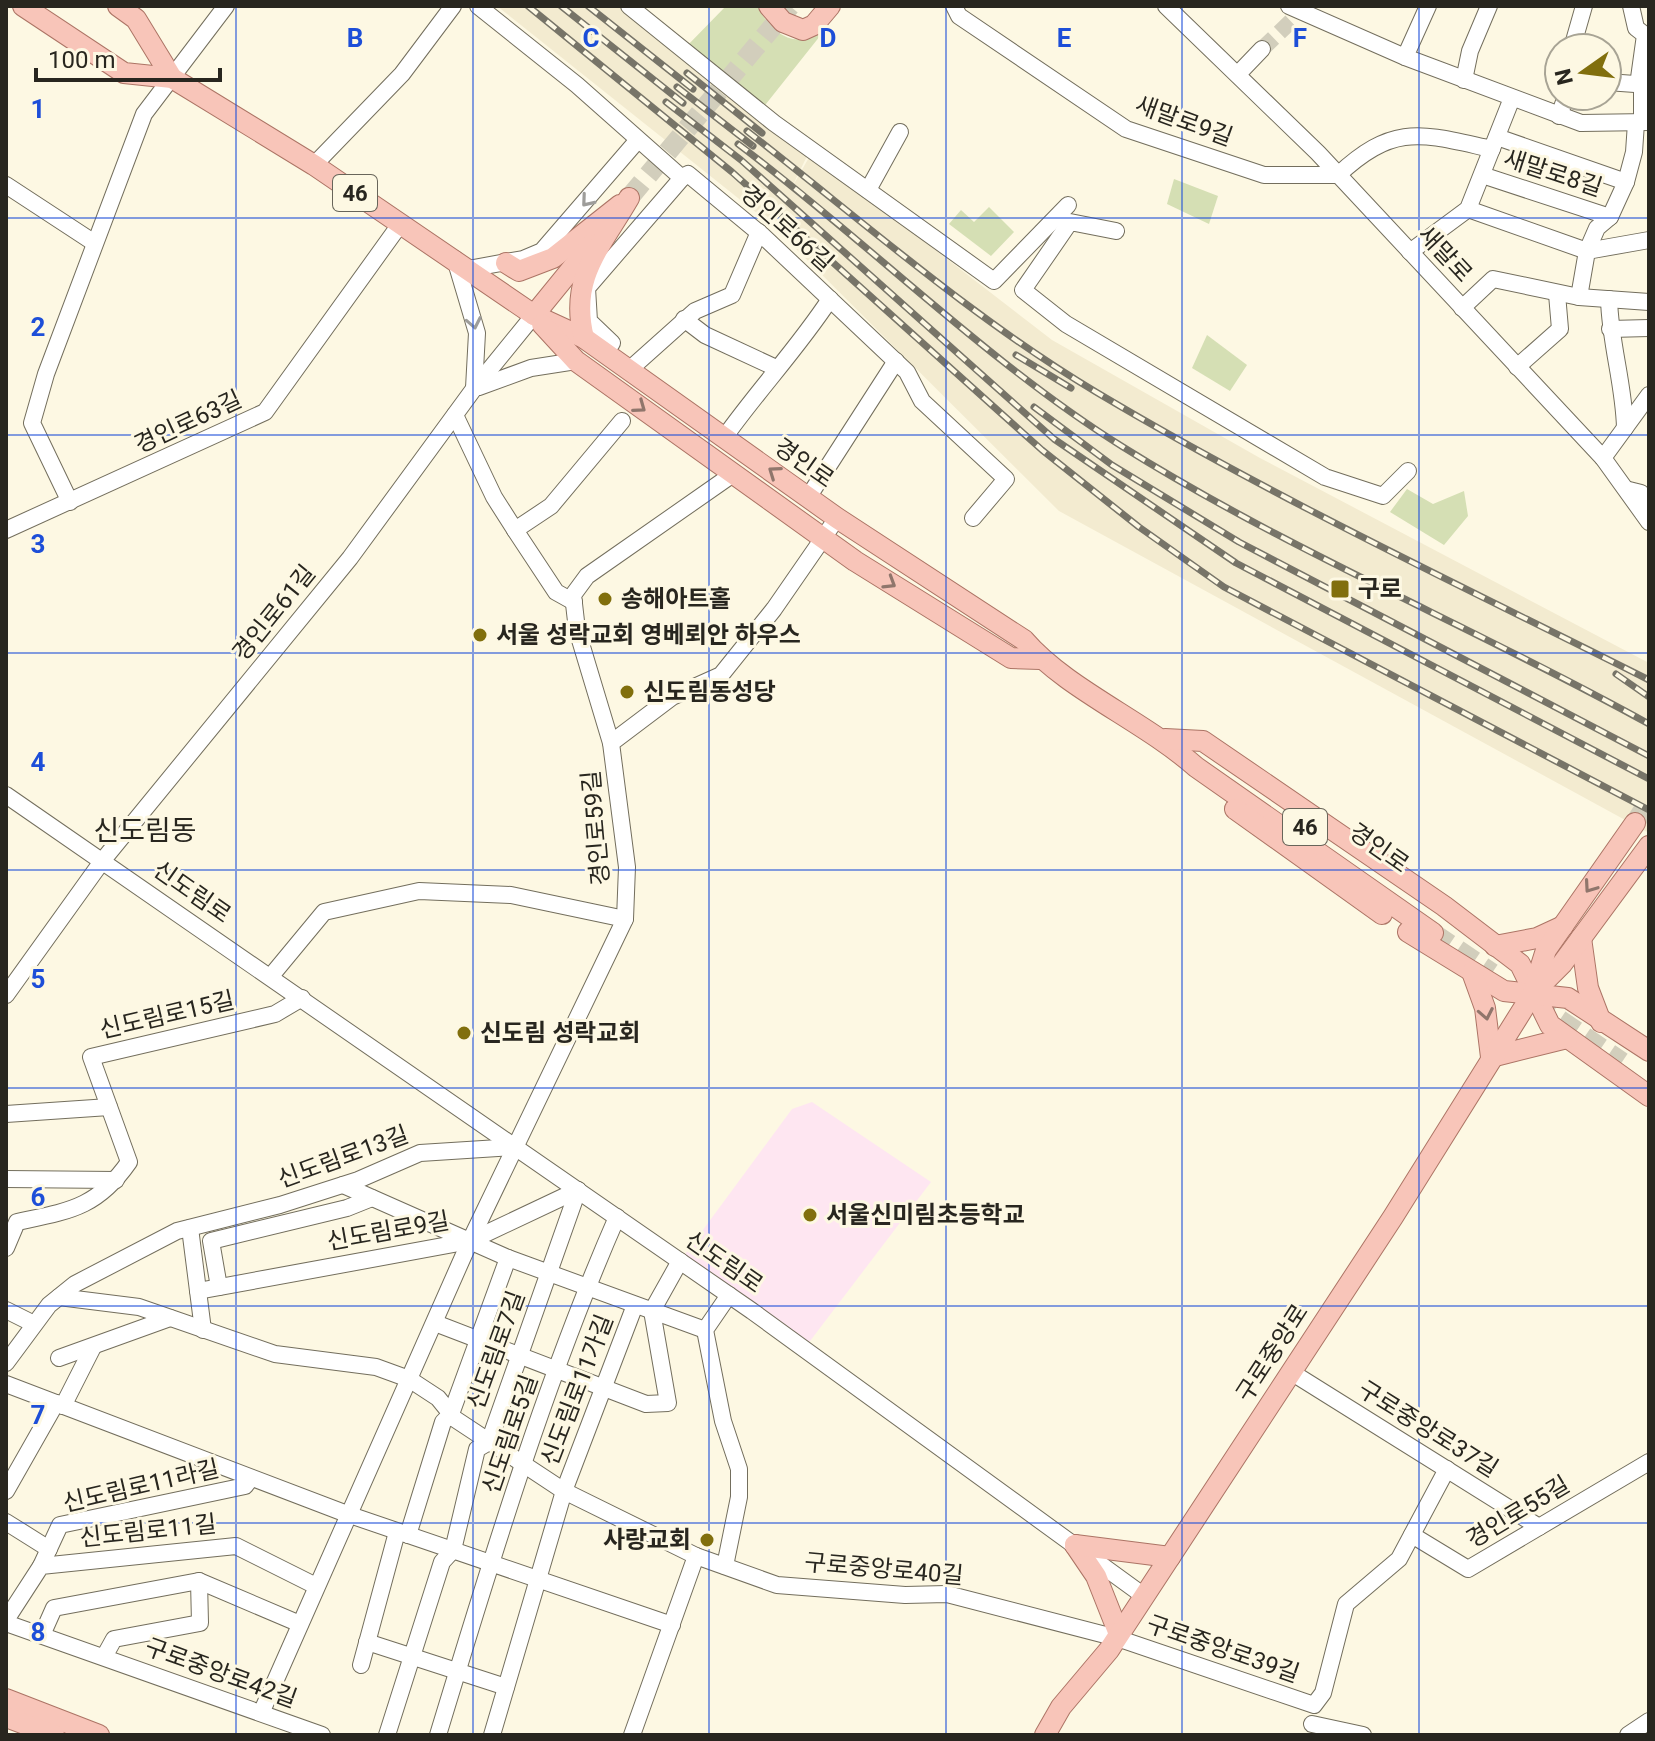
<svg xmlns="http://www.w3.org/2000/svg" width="1655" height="1741" font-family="Roboto,'Noto Sans KR',sans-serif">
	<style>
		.built { fill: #f3ebd0 }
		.education { fill: #fee6f1 }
		.green { fill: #d5dfb4 }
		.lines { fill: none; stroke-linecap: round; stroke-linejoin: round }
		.minor-tunnel { stroke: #d2cebc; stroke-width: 16; stroke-dasharray: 16 8; stroke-linecap: butt }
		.major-tunnel { stroke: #d2cebc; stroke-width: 20; stroke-dasharray: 20 10; stroke-linecap: butt }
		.minor-casing { stroke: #736e5d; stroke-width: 18 }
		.major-casing { stroke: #ac7465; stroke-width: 22 }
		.minor { stroke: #fff; stroke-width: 16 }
		.major { stroke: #f8c5b9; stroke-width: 20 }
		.rail-casing { stroke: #777468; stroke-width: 7 }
		.rail { stroke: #fdf8e3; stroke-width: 4; stroke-dasharray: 12; stroke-linecap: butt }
		.oneway { stroke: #9e9d9a }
		.oneway2 { stroke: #90766c }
		.grid { fill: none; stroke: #1d4ed8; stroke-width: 2; stroke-opacity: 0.55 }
		.poi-dot { fill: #816f0d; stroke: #fdf8e3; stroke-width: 3 }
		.labels { text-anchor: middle; stroke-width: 6; stroke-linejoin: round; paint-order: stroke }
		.shield { fill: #fdf8e3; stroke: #68655a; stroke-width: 2 }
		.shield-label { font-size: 22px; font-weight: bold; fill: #28261f }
		.street-label { font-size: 24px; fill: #28261f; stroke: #fdf8e3 }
		.poi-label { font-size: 24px; font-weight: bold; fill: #28261f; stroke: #fdf8e3; text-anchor: start }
		.quarter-label { font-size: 28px; fill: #28261f; stroke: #fdf8e3 }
		.grid-label { font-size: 26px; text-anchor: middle; font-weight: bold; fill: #1d4ed8; stroke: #fdf8e3; stroke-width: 6; stroke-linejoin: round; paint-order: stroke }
	</style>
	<rect width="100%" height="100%" fill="#fdf8e3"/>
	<path class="built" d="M497,6h123l189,146 -18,37 20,-35 241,186 208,118 389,205v170l-590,-322 -287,-286z"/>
	<path class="education" d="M812,1102l119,80 -127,167 -124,-88 112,-152z"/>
	<g class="green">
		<path d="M726,6h32c9,22 35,45 58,27l4,3 -58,73 -78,-60z"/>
		<path d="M1174,179l44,17 -9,28 -42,-20z"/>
		<path d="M989,207l25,25 -23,24 -42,-32 12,-14 13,12z"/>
		<path d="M1207,335l40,30 -17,26 -38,-23z"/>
		<path d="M1407,489l26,15 31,-13 4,25 -24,29 -54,-33z"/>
	</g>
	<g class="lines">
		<path class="minor-tunnel" d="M1262,49l45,-43"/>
		<g class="major-tunnel">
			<path d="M629,198l161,-192"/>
			<path d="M1635,823l14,-22"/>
			<path d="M1433,933l59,40"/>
			<path d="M1535,1003l87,59"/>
		</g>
		<defs>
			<g id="minor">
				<path d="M478,6l99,79 105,93 6,-4 75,62 144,136 15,29 84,78 -33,39"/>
				<path d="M629,6l145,117 220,158 74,-76"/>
				<path d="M954,6l5,10 167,113 138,46h74c57,-53 84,-41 154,-26"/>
				<path d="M1166,6l152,147 285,305 46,64"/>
				<path d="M1289,6l116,51 176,66 68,-1"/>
				<path d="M1631,6l5,22 9,7 -6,43 3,5v39"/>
				<path d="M1572,48l12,-42"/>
				<path d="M1405,57l23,-51"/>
				<path d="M1238,74l24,-25"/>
				<path d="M1464,80l6,-29 19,-45"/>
				<path d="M1607,82l42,3"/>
				<path d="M1559,116l7,-20"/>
				<path d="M1497,137l129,45"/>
				<path d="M314,165l88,-91 51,-68"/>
				<path d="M1482,175l128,42"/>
				<path d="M6,185l87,57"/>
				<path d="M868,190l32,-58"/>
				<path d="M1468,209l119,42 10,-23 13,-11 16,-35 8,-30 2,-29"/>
				<path d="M1116,231l-46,-9 -47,68 43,34 259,153 58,19 25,-25"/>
				<path d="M1410,252l58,-43 44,-111"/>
				<path d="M455,259l22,74 -3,55"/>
				<path d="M468,269l55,-10 19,-8 95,-110"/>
				<path d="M1579,297l8,-46 62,-11"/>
				<path d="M1609,299c1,44 15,85 16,129"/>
				<path d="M1462,308l31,-29 86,18 70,5"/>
				<path d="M684,319l21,16 71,33"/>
				<path d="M1610,329l39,-1"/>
				<path d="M605,353l7,-10 -23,-22 -2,-33 95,-110"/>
				<path d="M1517,367l43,-38 -3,-35"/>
				<path d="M629,370l66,-59 37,-16 27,-63"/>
				<path d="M479,387l52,-19 45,-7"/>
				<path d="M455,415l39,82 21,33"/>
				<path d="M724,438c34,-48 74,-90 106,-139"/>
				<path d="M1603,458l46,-63"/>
				<path d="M1629,490l12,3 8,10"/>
				<path d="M809,496l87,-135"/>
				<path d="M70,502l-38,-79 14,-49 98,-260 82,-108"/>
				<path d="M6,530l259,-118 136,-189"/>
				<path d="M574,602l-18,-10 -41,-62 36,-24 71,-85"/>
				<path d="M611,743l-34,-113 -4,-35 14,-19 146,-102"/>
				<path d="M6,795l746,516 392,285"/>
				<path d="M271,976l53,-64 95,-21 92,4 114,24"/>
				<path d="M6,995l97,-135 247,-302 123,-168 61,-75"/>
				<path d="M6,1114l103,-7"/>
				<path d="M6,1179l110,1"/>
				<path d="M343,1185l165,73 197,72"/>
				<path d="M190,1228l13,102"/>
				<path d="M6,1248l11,-26c52,-11 80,-14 112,-60l-38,-105 184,-43 27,-16"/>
				<path d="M219,1287l-8,-46 136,-33 25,-10"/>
				<path d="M198,1291l272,-50 108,-51"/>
				<path d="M59,1297l80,10 136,47 101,13 33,12 29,19 17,21 109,72 132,65 81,29 128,10 42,-1 170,44 197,67 9,-12 23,-89 53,-45 48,-90"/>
				<path d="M6,1310l28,14"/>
				<path d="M435,1323l211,81 22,-1 -16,-92 28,-50"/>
				<path d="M59,1358l111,-40"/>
				<path d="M6,1363l43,-58 26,-21 102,-53 103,-26 78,-25 62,-27 95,-6"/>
				<path d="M1291,1372l248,155"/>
				<path d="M6,1384l341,130 325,111"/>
				<path d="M63,1406l30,-59"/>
				<path d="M6,1491l50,-88"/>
				<path d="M6,1522l43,27"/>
				<path d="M408,1535l35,-113 8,-8 57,-156"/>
				<path d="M1412,1535l56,34 181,-107"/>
				<path d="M41,1566l19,-41 185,-39 6,-8"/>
				<path d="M725,1566l14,-69v-28l-16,-48 -18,-91 24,-35"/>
				<path d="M6,1620l35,-54 195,-20 80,40"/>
				<path d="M6,1623l316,112"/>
				<path d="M42,1635l12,-27 145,-27 101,43"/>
				<path d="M367,1642l139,45"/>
				<path d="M104,1657l10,-18 86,-16 -1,-42"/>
				<path d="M361,1665l36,-133"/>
				<path d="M262,1711l208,-470 155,-322 2,-52 -16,-124 61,-46 49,-22 53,-66 63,-91"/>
				<path d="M1312,1724l51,11"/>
				<path d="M387,1735l55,-173 11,-12 24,-101 12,-7 89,-252"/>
				<path d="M438,1735c53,-174 106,-351 179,-518"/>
				<path d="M492,1735l72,-244 71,-186"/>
				<path d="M632,1735l64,-179"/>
				<path d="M1628,1735l21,-14"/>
			</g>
			<g id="major">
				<path d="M23,6l101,67 48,5 142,87 220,150 50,23 253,180 187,122c42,49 120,81 172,127l237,166"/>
				<path d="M118,6l18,13 36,59"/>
				<path d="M769,6l14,16 20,8 11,-5 16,-19"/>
				<path d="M506,263l13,8 34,-13 67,-53"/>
				<path d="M534,315l57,-70"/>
				<path d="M542,324l34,37 279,200 156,97 29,1"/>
				<path d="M584,338c-15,-60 16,-90 45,-140"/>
				<path d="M1165,739l38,2 241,165 76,58 30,61 99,71"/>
				<path d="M1235,809l147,105"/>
				<path d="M1408,932l96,59 64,7 81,53"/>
				<path d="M1581,938l7,50 13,34"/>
				<path d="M1495,946l42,-8 26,-12"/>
				<path d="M1472,972l13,36 6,49 76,-19"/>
				<path d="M1535,985l11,-35 89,-127"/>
				<path d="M1075,1545l21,31 23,58"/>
				<path d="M1075,1545l95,12"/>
				<path d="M6,1699l93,36"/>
				<path d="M6,1717l48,18"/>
				<path d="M1045,1735l16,-28 48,-57 284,-433 140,-224 29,-29 87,-118"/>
			</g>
		</defs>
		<use href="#minor" class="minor-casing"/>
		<use href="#major" class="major-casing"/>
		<use href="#minor" class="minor"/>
		<use href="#major" class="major"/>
		<defs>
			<g id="rail">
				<path d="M528,6l204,166 310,278 97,77 85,60 425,223"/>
				<path d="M561,6l122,97"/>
				<path d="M588,6l105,83"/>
				<path d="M687,73l75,60"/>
				<path d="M677,87l76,59"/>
				<path d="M666,102l75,58 313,279 182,124 413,216"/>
				<path d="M747,131c113,88 225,187 349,261 178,106 368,195 553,288"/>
				<path d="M738,144c128,96 250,219 385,303 168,105 353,181 526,277"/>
				<path d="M1016,355l55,33"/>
				<path d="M1034,407l78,58 127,77 410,214"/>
				<path d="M1616,674l33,23"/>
			</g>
		</defs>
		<use href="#rail" class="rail-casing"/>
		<use href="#rail" class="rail"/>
	</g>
	<defs><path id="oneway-chevron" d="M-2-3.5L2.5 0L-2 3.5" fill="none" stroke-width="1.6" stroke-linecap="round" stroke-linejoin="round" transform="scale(2)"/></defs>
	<g class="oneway">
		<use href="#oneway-chevron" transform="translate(587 201) rotate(130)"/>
		<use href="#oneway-chevron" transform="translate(474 323) rotate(79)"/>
	</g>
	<g class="oneway2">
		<use href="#oneway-chevron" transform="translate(640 407) rotate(36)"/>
		<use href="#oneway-chevron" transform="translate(774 472) rotate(-145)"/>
		<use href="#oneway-chevron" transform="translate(890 583) rotate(32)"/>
		<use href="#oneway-chevron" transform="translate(1590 887) rotate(125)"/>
		<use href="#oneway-chevron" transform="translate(1486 1014) rotate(79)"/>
	</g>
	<path class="grid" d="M236,6v1729M473,6v1729M709,6v1729M946,6v1729M1182,6v1729M1419,6v1729M6,218h1643M6,435h1643M6,653h1643M6,870h1643M6,1088h1643M6,1306h1643M6,1523h1643"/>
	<g class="poi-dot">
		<rect x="1330" y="579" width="20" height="20" rx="4"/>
		<circle cx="605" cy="599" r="8"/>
		<circle cx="480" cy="635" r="8"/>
		<circle cx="627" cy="692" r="8"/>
		<circle cx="464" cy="1033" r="8"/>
		<circle cx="810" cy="1215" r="8"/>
		<circle cx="707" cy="1540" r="8"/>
	</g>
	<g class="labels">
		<g class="shield">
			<rect x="333" y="175" width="44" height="36" rx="6"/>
			<rect x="1283" y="809" width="44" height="36" rx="6"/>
		</g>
		<g class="shield-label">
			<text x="355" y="201">46</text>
			<text x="1305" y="835">46</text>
		</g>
		<g class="street-label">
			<text transform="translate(1184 121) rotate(20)" y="8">새말로9길</text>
			<text transform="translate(1553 173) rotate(18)" y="8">새말로8길</text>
			<text transform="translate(787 228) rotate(42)" y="8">경인로66길</text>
			<text transform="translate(1445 254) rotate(47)" y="8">새말로</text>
			<text transform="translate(188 422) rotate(-25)" y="8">경인로63길</text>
			<text transform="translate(804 463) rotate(35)" y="8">경인로</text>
			<text transform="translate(274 613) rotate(-51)" y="8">경인로61길</text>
			<text transform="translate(596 828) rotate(-95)" y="8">경인로59길</text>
			<text transform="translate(1379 848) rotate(35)" y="8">경인로</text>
			<text transform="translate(192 892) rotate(35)" y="8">신도림로</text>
			<text transform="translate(167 1015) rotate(-13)" y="8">신도림로15길</text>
			<text transform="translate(343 1157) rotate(-20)" y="8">신도림로13길</text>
			<text transform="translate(388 1231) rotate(-10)" y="8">신도림로9길</text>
			<text transform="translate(724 1262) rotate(35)" y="8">신도림로</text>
			<text transform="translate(496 1350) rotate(-70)" y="8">신도림로7길</text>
			<text transform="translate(1272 1353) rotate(-57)" y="8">구로중앙로</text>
			<text transform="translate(577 1390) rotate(-69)" y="8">신도림로11가길</text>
			<text transform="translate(1428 1429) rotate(32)" y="8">구로중앙로37길</text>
			<text transform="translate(510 1434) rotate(-71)" y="8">신도림로5길</text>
			<text transform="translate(141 1486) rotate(-13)" y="8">신도림로11라길</text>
			<text transform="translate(1518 1512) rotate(-31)" y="8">경인로55길</text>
			<text transform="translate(148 1531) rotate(-6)" y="8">신도림로11길</text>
			<text transform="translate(884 1569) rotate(5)" y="8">구로중앙로40길</text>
			<text transform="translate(1223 1649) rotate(19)" y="8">구로중앙로39길</text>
			<text transform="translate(221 1673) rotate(20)" y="8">구로중앙로42길</text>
		</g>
		<g class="poi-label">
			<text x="1358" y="597">구로</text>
			<text x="621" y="607">송해아트홀</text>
			<text x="496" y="643">서울 성락교회 영베뢰안 하우스</text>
			<text x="643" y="700">신도림동성당</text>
			<text x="480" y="1041">신도림 성락교회</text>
			<text x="826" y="1223">서울신미림초등학교</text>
			<text x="691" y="1548" text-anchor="end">사랑교회</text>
		</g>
		<g class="quarter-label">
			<text x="145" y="840">신도림동</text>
		</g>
	</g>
	<g class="grid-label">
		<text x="355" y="47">B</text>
		<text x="591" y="47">C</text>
		<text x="828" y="47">D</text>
		<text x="1064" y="47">E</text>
		<text x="1300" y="47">F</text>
		<text x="38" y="118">1</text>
		<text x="38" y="336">2</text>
		<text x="38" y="553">3</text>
		<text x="38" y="771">4</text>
		<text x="38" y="988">5</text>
		<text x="38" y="1206">6</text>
		<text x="38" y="1424">7</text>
		<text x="38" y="1641">8</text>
	</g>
	<rect width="1655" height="1741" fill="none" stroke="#28261f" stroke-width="16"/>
	<g transform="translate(1583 72) rotate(256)"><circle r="38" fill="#fdf8e3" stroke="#a8a495" stroke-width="2"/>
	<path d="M0-6L14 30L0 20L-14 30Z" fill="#816f0d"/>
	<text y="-12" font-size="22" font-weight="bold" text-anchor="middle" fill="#28261f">N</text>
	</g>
	<path d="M36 68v12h184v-12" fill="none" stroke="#28261f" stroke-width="4"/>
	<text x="48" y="68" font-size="24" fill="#28261f" stroke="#fdf8e3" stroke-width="6" paint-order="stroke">100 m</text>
</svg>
